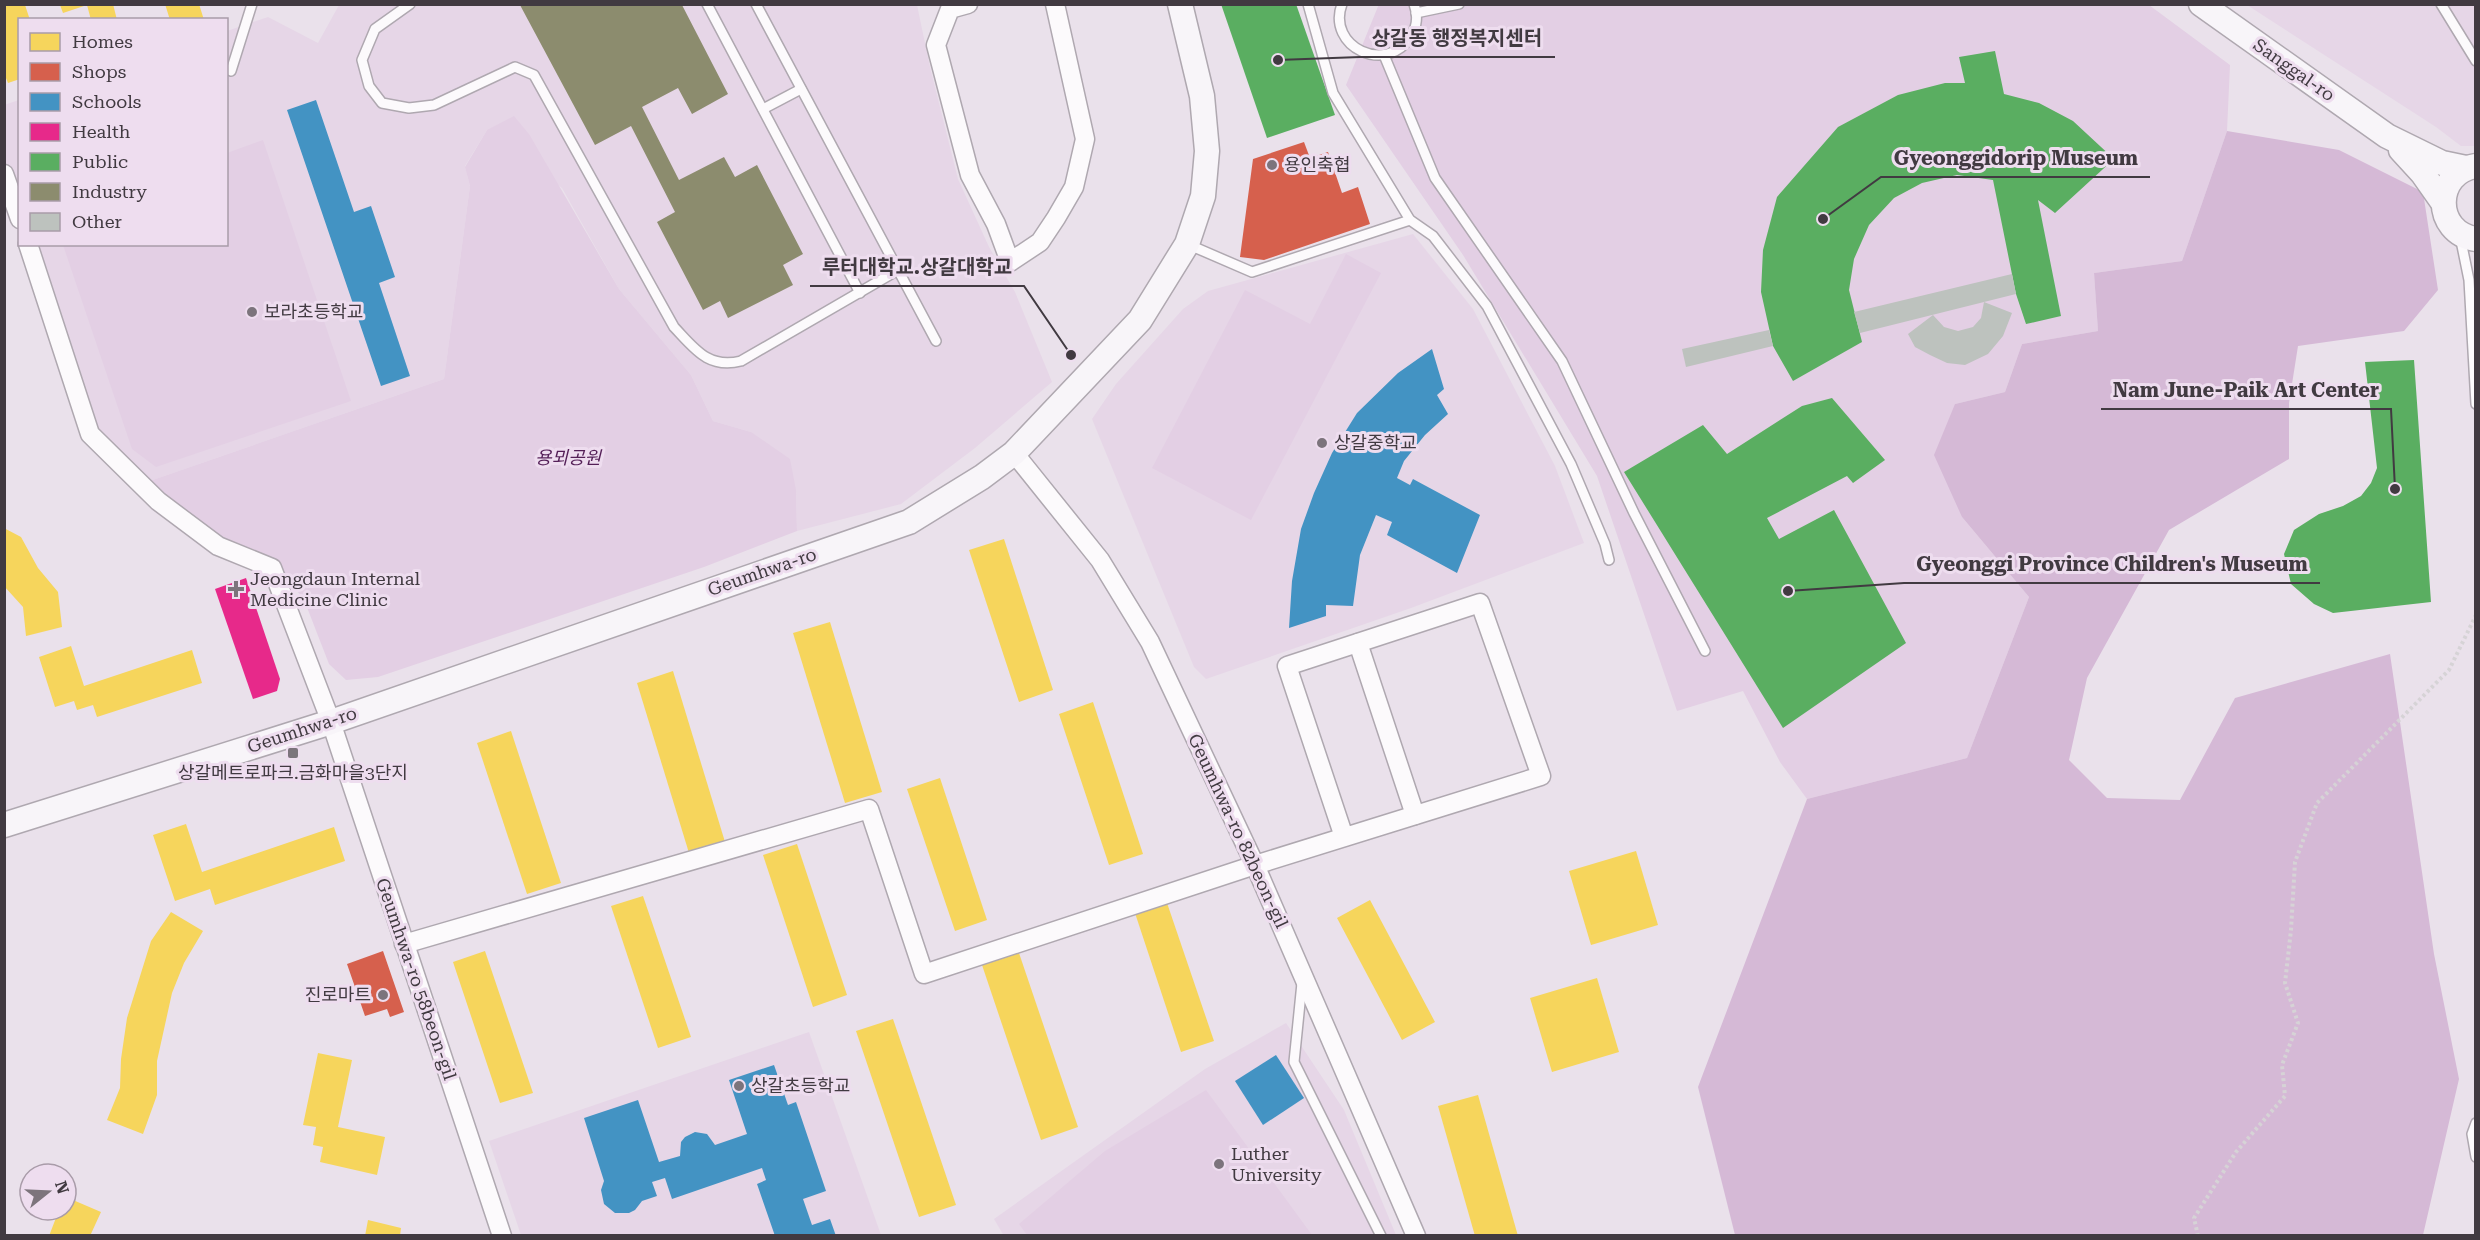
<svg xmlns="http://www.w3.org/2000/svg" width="2480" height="1240" font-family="'Roboto Serif','Noto Sans KR',serif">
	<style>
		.built { fill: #e6d6e7 }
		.green { fill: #e3cfe4 }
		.forest { fill: #d5b9d6 }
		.homes { fill: #f6d55c }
		.shops { fill: #d6604d }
		.schools { fill: #4393c3 }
		.health { fill: #e7298a }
		.public { fill: #5aae61 }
		.industry { fill: #8c8c6e }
		.building { fill: #bdc2be }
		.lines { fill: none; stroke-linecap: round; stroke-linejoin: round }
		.lane-casing { stroke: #afa8b0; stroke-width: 12 }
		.street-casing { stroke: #afa8b0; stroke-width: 21 }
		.secondary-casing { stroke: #afa8b0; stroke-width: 27 }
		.path { stroke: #d6d3d6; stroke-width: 4; stroke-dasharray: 3 3; stroke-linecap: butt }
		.lane { stroke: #fcfafc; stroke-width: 9 }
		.street { stroke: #fcfafc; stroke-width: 18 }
		.secondary { stroke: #f8f5f9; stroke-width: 24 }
		.poi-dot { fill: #7c747c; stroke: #eeddef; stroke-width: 2 }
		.labels { text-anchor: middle; stroke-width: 6; stroke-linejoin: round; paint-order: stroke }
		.street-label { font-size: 18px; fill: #413a41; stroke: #eeddef }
		.poi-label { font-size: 18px; fill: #413a41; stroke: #eeddef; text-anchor: start }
		.park-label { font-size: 18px; font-style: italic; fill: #541f57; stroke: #eeddef }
		.leader { fill: none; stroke: #413a41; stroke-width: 2 }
		.callout-dot { fill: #413a41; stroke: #eeddef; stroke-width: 2 }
		.callout-label { font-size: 20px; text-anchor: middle; font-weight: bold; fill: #413a41; stroke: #eeddef; stroke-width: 6; stroke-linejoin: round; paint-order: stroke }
	</style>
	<rect width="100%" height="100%" fill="#eae1eb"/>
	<g class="built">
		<path d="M339,5h578l13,62 28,112 31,68 26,45 37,90 -77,66 -74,56 -104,27 -1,-41 -45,-58 -38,-11 -22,-46 -72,-86 -57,-101 -75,-58 -22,36 5,20 -26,193 -303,105 -51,-50 -62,-189 198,-1 1,-213 41,-14 50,26z"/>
		<path d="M2247,5h228v141h-14l-25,-19z"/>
		<path d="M19,100v119l-14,-45 -1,-69z"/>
		<path d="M1413,234l60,75 82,157 29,77 -173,65 -205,71 -12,-12 -102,-248 24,-35 67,-75 25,-18z"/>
		<path d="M1286,1023l58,87 52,125 -392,1 -10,-17 211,-150z"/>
		<path d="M809,1032l72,203h-360l-32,-94z"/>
	</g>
	<g class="green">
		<path d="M1379,4l770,1 81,60 -3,66 -45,130 -88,12 4,58 -76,13 -17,48 -50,12 7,113 67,80 -62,161 -160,41 -27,-37 -37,-71 -66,20 -80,-235 -134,-221 -117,-170z"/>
		<path d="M514,116l15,18 90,155 72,86 22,46 38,11 39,27 6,31 1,41 -93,36 -326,110 -32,3 -17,-16 -26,-67 -31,-29 -54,-22 -77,-62 303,-105 26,-193 -5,-19 22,-37z"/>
		<path d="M263,140l88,261 -195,66 -24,-18 -69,-204 163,-1 1,-91z"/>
		<path d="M1346,254l35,19 -130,247 -99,-52 93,-178 65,34z"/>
		<path d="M1206,1090l106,145h-285l-8,-11 86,-73z"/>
	</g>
	<path class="forest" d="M2227,131l112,19 84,42 15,98 -34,41 -106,15 -9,57v56l-120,71 -82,148 -18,82 38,38 73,2 55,-102 155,-44 44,300 25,125 -36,156h-688l-37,-148 109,-288 160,-41 62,-161 -67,-80 -28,-62 21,-51 50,-12 17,-48 76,-13 -4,-58 88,-12z"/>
	<g class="homes">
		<path d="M113,4l4,16h-26l-4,-15 -24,8 -3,-8z"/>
		<path d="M165,4h34l5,16h-34z"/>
		<path d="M4,5h21l5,15h-10v59l-12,4 -4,-10z"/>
		<path d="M4,528l17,9 17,31 20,24 4,35 -36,9 -3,-29 -19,-21z"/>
		<path d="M1004,539l49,151 -34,12 -50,-152z"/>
		<path d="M830,622l52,170 -37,11 -52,-170z"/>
		<path d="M71,646l13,40 108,-36 10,33 -105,34 -4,-12 -16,5 -3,-9 -19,6 -16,-50z"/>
		<path d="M673,671l52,171 -36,11 -52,-170z"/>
		<path d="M1093,702l50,152 -34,11 -50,-151z"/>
		<path d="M511,731l50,152 -34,11 -50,-151z"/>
		<path d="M940,778l47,142 -32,11 -48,-142z"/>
		<path d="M186,824l16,48 132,-45 11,34 -130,44 -5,-16 -35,12 -22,-66z"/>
		<path d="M797,844l50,151 -34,12 -50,-152z"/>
		<path d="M1636,851l22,74 -67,20 -22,-74z"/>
		<path d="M643,896l48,141 -33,11 -47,-142z"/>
		<path d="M1166,900l48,141 -33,11 -47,-142z"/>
		<path d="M1370,900l65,122 -33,18 -65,-122z"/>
		<path d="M171,912l32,19 -19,32 -12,30 -15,68v34l-14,39 -36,-14 13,-32 1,-29 6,-41 24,-77z"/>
		<path d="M485,951l48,142 -33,10 -47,-141z"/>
		<path d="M1019,953l59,174 -37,13 -59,-175z"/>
		<path d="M1597,978l22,74 -67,20 -22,-74z"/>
		<path d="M893,1019l63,186 -37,12 -63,-186z"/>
		<path d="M318,1053l34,7 -14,67 47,10 -8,38 -57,-13 3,-15 -10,-2 3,-18 -13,-2z"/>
		<path d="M1478,1095l40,141h-43l-37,-130z"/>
		<path d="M66,1197l35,15 -11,24h-41l10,-26h7z"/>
		<path d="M368,1220l33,8 -1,8h-35z"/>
	</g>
	<g class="shops">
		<path d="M1304,142l6,16 18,-6 14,41 16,-6 12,37 -106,36 -24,-3 13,-98z"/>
		<path d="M383,951l21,61 -14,5 -3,-8 -22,7 -18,-52z"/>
	</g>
	<g class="schools">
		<path d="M316,100l38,112 17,-6 24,71 -16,6 31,93 -29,10 -94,-276z"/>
		<path d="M1432,349l12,40 -7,6 11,19 -23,21 -21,26 -7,17 13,7 3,-6 67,36 -23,58 -70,-38 5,-13 -16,-7 -16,40 -7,51 -27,-1v11l-37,12 3,-47 9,-52 13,-36 18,-40 25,-40 41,-40z"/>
		<path d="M1276,1055l28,43 -41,27 -28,-44z"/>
		<path d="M774,1065l14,40 8,-3 30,89 -23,8 9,26 18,-6 6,17h-61l-18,-52 9,-4 -4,-12 -90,31 -7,-21 -13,4 5,14 -15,5 -7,9 -6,3h-14l-11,-9 -3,-14 3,-9 -20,-63 54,-18 21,62 21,-6 1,-14 4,-5 10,-5 12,2 8,11 32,-11 -18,-54z"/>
	</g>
	<path class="health" d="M246,578l34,101 -3,12 -24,8 -38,-110z"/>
	<g class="public">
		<path d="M1221,4h75l39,111 -68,23z"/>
		<path d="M1995,51l9,43 35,9 34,18 41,38 -59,54 -17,-13 23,116 -35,8 -10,-30 -23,-114 -36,-5 -35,8 -28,15 -25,27 -15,34 -5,31 13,52 -69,39 -20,-35 -12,-54 2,-42 14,-53 61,-70 60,-32 47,-12h20l-6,-26z"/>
		<path d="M2414,360l17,242 -98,11 -19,-9 -23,-20 -7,-30 10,-24 25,-16 24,-8 18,-10 10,-13 6,-15 -12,-106z"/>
		<path d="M1832,398l53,62 -32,23 -6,-7 -80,42 12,21 55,-29 72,133 -123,85 -159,-256 79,-47 24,29 75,-48z"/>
	</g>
	<path class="industry" d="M520,5h162l46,89 -36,20 -14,-26 -36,19 37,73 45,-23 11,20 22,-12 46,89 -20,11 10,20 -65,33 -8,-17 -17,9 -46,-88 18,-10 -44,-86 -36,19z"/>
	<g class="building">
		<path d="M2012,274l4,20 -156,39 -6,-21z"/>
		<path d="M1984,302l28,11 -9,23 -15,18 -23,11 -18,-2 -17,-8 -15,-8 -7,-13 25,-19 11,12 14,4 15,-4 8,-9z"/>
		<path d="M1769,330l4,16 -87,21 -4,-18z"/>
	</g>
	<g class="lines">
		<defs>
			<g id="lane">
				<path d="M410,4l-35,25 -13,31 7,26 13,17 27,5 25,-3 81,-38 19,8 140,252c21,22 34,42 67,34l157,-91"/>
				<path d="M707,4l153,289"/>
				<path d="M756,4l180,337"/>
				<path d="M1308,4l25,89 77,127 23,16 54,70 84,158 34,80 4,16"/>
				<path d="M1342,4c-16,43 45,72 69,32 6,-9 7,-21 3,-32"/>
				<path d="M2441,4l35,57"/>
				<path d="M1416,13l43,-9"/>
				<path d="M1384,55l51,123 127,183 72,152 71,138"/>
				<path d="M231,71l21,-67"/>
				<path d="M763,109l38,-20"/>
				<path d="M2460,236l9,44 7,124"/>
				<path d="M1187,244l65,28 158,-52"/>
				<path d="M1302,983l-8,79 87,174"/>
				<path d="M2476,1123l-4,11 4,23"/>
			</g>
			<g id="street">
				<path d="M968,4l-18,5 -14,36 34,130 26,49 14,38 30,-20 16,-24 18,-31 11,-48 -30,-135"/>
				<path d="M4,174l16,45"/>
				<path d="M28,244l62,190 68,67 60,45 54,22 59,154 171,514"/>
				<path d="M1014,453l86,107 50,82 105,223 161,371"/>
				<path d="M1358,643l57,172"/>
				<path d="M404,944l465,-135 55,165 331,-109 286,-89 -61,-173 -193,63 57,171"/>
			</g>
			<g id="secondary">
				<path d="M2201,4l186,132 55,27 24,5"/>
				<path d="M2401,150l22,24 19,27"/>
				<path d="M2476,166c-43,6 -43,67 0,73"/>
				<path d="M4,825l327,-103 578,-200 73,-45 32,-24 126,-133 47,-76 16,-48 4,-45 -5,-55 -22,-92"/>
			</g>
		</defs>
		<use href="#lane" class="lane-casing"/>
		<use href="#street" class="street-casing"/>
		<use href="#secondary" class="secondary-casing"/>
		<path class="path" d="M2198,1236l-4,-18 42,-66 49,-56 -3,-31 16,-42 -13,-40 6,-53 4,-68 22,-59 132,-133 27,-55"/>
		<use href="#lane" class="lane"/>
		<use href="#street" class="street"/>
		<use href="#secondary" class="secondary"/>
	</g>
	<g class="poi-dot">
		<circle cx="1272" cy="165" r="6"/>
		<circle cx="252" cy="312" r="6"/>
		<circle cx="1322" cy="443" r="6"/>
		<path d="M233 580h6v6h6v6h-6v6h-6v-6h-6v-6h6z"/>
		<rect x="287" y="747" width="12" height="12" rx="3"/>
		<circle cx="383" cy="995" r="6"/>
		<circle cx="739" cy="1086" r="6"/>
		<circle cx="1219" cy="1164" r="6"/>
	</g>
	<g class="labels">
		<g class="street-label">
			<text transform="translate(2294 70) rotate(35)" y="6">Sanggal-ro</text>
			<text transform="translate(762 572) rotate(-19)" y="6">Geumhwa-ro</text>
			<text transform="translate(302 730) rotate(-18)" y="6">Geumhwa-ro</text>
			<text transform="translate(1238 831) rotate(65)" y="6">Geumhwa-ro 82beon-gil</text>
			<text transform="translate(416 979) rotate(71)" y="6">Geumhwa-ro 58beon-gil</text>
		</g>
		<g class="poi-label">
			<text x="1284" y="171">용인축협</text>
			<text x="264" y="318">보라초등학교</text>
			<text x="1334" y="449">상갈중학교</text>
			<text x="250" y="585">Jeongdaun Internal<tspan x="250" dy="21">Medicine Clinic</tspan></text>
			<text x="293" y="779" text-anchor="middle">상갈메트로파크.금화마을3단지</text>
			<text x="371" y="1001" text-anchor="end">진로마트</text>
			<text x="751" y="1092">상갈초등학교</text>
			<text x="1231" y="1160">Luther<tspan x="1231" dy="21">University</tspan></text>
		</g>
		<g class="park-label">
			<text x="568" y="464">용뫼공원</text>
		</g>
	</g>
	<path class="leader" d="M1278 60L1360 57H1555M1823 219L1881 177H2150M1071 355L1024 286H810M2395 489L2391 409H2101M1788 591L1904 583H2320"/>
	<g class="callout-dot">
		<circle cx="1278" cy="60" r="6"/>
		<circle cx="1823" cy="219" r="6"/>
		<circle cx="1071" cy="355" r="6"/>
		<circle cx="2395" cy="489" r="6"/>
		<circle cx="1788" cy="591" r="6"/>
	</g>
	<g class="callout-label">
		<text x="1457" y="45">상갈동 행정복지센터</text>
		<text x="2016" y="165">Gyeonggidorip Museum</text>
		<text x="917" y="274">루터대학교.상갈대학교</text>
		<text x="2246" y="397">Nam June-Paik Art Center</text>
		<text x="2112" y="571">Gyeonggi Province Children's Museum</text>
	</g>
	<rect width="2480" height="1240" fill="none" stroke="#413a41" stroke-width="12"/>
	<rect x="18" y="18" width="210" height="228" fill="#eeddef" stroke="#a99ca9" stroke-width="1.5"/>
	<rect x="30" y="33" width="30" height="18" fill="#f6d55c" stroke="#a99ca9" stroke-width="1.5"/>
	<text x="72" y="48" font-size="18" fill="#413a41">Homes</text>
	<rect x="30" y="63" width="30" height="18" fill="#d6604d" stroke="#a99ca9" stroke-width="1.5"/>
	<text x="72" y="78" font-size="18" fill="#413a41">Shops</text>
	<rect x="30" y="93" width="30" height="18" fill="#4393c3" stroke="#a99ca9" stroke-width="1.5"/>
	<text x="72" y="108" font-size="18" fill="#413a41">Schools</text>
	<rect x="30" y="123" width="30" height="18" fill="#e7298a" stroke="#a99ca9" stroke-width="1.5"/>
	<text x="72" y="138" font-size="18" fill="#413a41">Health</text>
	<rect x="30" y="153" width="30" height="18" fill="#5aae61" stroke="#a99ca9" stroke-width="1.5"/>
	<text x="72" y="168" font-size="18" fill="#413a41">Public</text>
	<rect x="30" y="183" width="30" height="18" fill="#8c8c6e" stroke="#a99ca9" stroke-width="1.5"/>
	<text x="72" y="198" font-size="18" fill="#413a41">Industry</text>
	<rect x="30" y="213" width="30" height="18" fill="#bdc2be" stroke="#a99ca9" stroke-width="1.5"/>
	<text x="72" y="228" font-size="18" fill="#413a41">Other</text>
	<g transform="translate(48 1192) rotate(72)"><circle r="28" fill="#eeddef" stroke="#a99ca9" stroke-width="1.5"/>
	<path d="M0-4.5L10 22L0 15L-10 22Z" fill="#7c747c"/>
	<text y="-9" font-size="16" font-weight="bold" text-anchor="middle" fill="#413a41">N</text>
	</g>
</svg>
